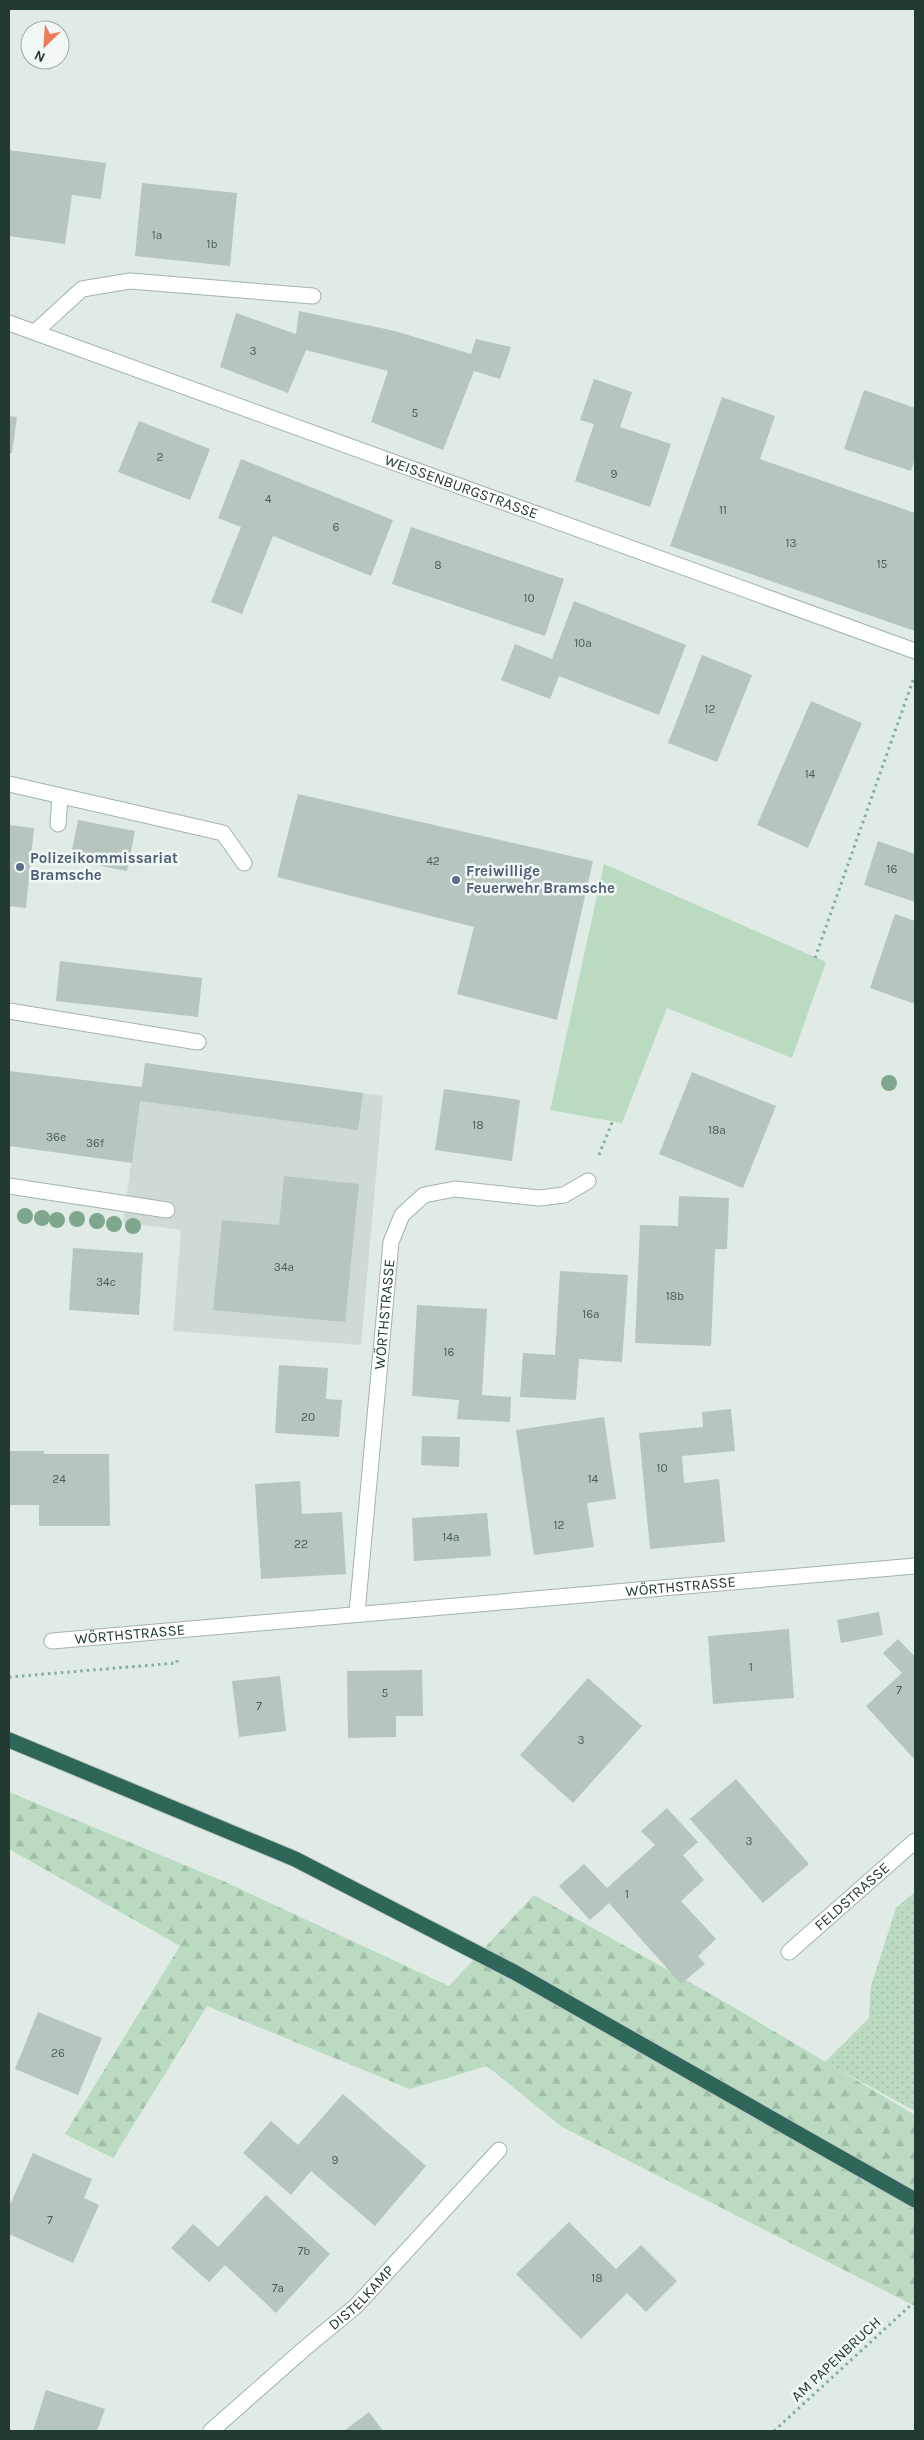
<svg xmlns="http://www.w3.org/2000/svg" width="924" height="2440" font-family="Karla,sans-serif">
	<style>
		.built { fill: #cfdad5 }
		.grass { fill: url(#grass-dots) }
		.forest { fill: url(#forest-firs) }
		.green { fill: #badbc2 }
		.building { fill: #b6c5bf }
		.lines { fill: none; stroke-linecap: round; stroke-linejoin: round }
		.minor-casing { stroke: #a3b3ad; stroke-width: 17 }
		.highway-casing { stroke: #c1c8c6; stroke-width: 17 }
		.path { stroke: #82ad9f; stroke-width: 3; stroke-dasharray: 2.5 4; stroke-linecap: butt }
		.minor { stroke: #fff; stroke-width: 15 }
		.highway { stroke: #2e6659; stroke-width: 15 }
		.tree { fill: #7ea78d }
		.service-dot { fill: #5c6f8a; stroke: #f1f7f4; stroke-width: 2 }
		.labels { text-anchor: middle; stroke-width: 5; stroke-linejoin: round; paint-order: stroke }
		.number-label { font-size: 12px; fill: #465e56 }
		.street-label { font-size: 15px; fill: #213b33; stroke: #f1f7f4 }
		.service-label { font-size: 15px; font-weight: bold; fill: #4e5e75; stroke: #f1f7f4; text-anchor: start }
	</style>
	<defs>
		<pattern id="grass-dots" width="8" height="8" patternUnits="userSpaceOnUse" patternTransform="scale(1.25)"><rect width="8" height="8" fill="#badbc2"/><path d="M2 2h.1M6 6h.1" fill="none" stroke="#a0bda7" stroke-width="1.8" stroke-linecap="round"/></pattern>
		<pattern id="forest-firs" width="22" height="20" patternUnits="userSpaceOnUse" patternTransform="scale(1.25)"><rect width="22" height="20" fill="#badbc2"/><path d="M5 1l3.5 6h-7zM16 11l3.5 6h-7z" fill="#a0bda7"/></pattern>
	</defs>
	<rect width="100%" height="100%" fill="#e0ebe6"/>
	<path class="built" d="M145,1063l238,33 -22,249 -188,-14 8,-101 -58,-8z"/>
	<path class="grass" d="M915,1892v219l-90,-49 44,-44 2,-32 25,-78z"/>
	<path class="forest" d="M9,1792l214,89 226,105 85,-91 189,106 192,114v191l-353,-179 -75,-61 -77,23 -203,-83 -94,152 -48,-24 115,-188 -171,-97z"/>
	<path class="green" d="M604,864l222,98 -34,96 -125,-50 -45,115 -72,-13z"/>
	<g class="building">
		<path d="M9,150l97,13 -5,36 -29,-4 -7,49 -56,-8z"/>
		<path d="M142,183l95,10 -7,73 -95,-10z"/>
		<path d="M299,311l96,20 76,23 5,-15 35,8 -11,32 -26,-8 -31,79 -72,-28 17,-51 -82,-21 -18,43 -68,-26 16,-54 60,21z"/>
		<path d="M594,379l38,13 -12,35 51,17 -21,63 -75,-26 19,-57 -14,-4z"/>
		<path d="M864,390l51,18v50l-4,13 -67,-22z"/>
		<path d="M722,397l53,19 -15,43 155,54v118l-245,-85z"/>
		<path d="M9,416l8,1 -5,36h-3z"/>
		<path d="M139,421l71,28 -20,51 -72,-28z"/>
		<path d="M241,459l152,61 -22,56 -98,-40 -31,78 -31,-12 30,-75 -23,-9z"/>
		<path d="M411,527l153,52 -19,57 -153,-52z"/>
		<path d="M574,601l112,44 -27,70 -100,-39 -9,23 -49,-19 14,-36 37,15z"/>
		<path d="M702,655l50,20 -35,87 -49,-19z"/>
		<path d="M811,701l51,22 -54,125 -51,-23z"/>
		<path d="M298,794l295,67 -36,159 -100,-26 17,-67 -197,-50z"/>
		<path d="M78,820l57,11 -8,40 -57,-11z"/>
		<path d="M9,825l25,3 -8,80 -17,-2z"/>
		<path d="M878,841l37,13v48l-51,-17z"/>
		<path d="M895,914l20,7v83l-45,-16z"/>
		<path d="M60,961l142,17 -4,39 -142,-16z"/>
		<path d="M145,1063l218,30 -5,37 -218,-29 -8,62 -123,-17v-75l133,16z"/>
		<path d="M692,1072l84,34 -33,82 -84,-34z"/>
		<path d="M444,1089l76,11 -8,61 -77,-11z"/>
		<path d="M284,1176l75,8 -14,138 -132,-12 9,-90 57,5z"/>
		<path d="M679,1196l50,2 -2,51h-12l-4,97 -76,-3 5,-118 38,1z"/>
		<path d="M73,1248l70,5 -4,62 -70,-5z"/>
		<path d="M560,1271l68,4 -6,87 -43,-3 -3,41 -56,-3 3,-44 32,2z"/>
		<path d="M417,1305l70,4 -5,86 29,2 -1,25 -53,-3 2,-19 -47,-4z"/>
		<path d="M279,1365l49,3 -2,31 16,1 -3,37 -64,-4z"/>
		<path d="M731,1409l4,42 -53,5 2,27 35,-4 6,63 -75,7 -11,-116 64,-6 -1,-15z"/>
		<path d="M604,1417l12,82 -29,4 7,44 -60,8 -18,-125z"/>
		<path d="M422,1436l38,1 -1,30 -38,-2z"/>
		<path d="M9,1451h35v3h65l1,72h-71v-21h-30z"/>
		<path d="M300,1481l2,33 40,-2 4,62 -85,5 -6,-95z"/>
		<path d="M487,1513l4,43 -77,5 -2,-43z"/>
		<path d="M879,1612l4,23 -42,8 -4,-23z"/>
		<path d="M789,1629l5,69 -81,6 -5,-68z"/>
		<path d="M898,1639l17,18v103l-49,-54 36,-33 -19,-20z"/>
		<path d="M422,1670l1,46h-27v21l-48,1 -1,-67z"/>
		<path d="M280,1676l6,55 -47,6 -7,-56z"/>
		<path d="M588,1678l54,48 -69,77 -53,-48z"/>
		<path d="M736,1779l73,85 -46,39 -73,-84z"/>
		<path d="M667,1808l31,34 -15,13 21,25 -23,21 35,38 -18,17 7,8 -24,20 -72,-81 -19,17 -31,-34 25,-22 23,24 48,-43 -14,-14z"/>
		<path d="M38,2012l64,26 -24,57 -63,-26z"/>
		<path d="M343,2094l83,72 -51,60 -64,-55 -20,24 -48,-42 28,-32 27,24z"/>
		<path d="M33,2153l59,26 -8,19 15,7 -26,58 -64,-29v-27z"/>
		<path d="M266,2195l64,59 -54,59 -51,-48 -16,17 -38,-34 22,-24 25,23z"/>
		<path d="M569,2222l47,47 25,-24 36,36 -31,31 -19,-19 -46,46 -65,-65z"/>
		<path d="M46,2390l59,19 -8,22h-64z"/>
		<path d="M369,2412l14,19h-39z"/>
	</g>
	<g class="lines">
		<defs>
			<g id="minor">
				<path id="s1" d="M9,323l906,328"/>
				<path d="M35,332l47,-43 48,-8 183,15"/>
				<path d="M9,784l214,49 21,30"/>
				<path d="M58,824l2,-27"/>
				<path d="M9,1011l189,31"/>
				<path d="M9,1186l158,24"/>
				<path id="s2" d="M357,1613l34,-371 11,-27 22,-20 31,-6 84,9 25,-3 24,-14"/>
				<path id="s3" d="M52,1641l863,-75"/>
				<path id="s4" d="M789,1952l126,-111"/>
				<path id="s5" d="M211,2431l93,-82 52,-43 143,-156"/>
			</g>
			<path id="highway" d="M9,1740l286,119 219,113 401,228"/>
		</defs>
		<use href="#minor" class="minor-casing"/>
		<use href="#highway" class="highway-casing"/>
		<g class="path">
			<path d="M815,958l98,-278"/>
			<path d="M599,1155l14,-35"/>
			<path d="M9,1677l168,-14v-5"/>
			<path d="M774,2431l138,-127"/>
		</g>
		<use href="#minor" class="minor"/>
		<use href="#highway" class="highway"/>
	</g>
	<g class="tree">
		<circle cx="889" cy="1083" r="8"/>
		<circle cx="25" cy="1216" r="8"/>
		<circle cx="42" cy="1218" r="8"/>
		<circle cx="77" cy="1219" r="8"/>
		<circle cx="57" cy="1220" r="8"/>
		<circle cx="97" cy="1221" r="8"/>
		<circle cx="114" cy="1224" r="8"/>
		<circle cx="133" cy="1226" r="8"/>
	</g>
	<g class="service-dot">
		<circle cx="20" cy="867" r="5"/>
		<circle cx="456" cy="880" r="5"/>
	</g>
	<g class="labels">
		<g class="number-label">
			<text x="157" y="239">1a</text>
			<text x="212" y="248">1b</text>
			<text x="253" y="355">3</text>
			<text x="415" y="417">5</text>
			<text x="160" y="461">2</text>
			<text x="614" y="478">9</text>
			<text x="268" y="503">4</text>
			<text x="723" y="514">11</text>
			<text x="336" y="531">6</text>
			<text x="791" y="547">13</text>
			<text x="882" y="568">15</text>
			<text x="438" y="569">8</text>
			<text x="529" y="602">10</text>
			<text x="583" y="647">10a</text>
			<text x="710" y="713">12</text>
			<text x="810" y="778">14</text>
			<text x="433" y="865">42</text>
			<text x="892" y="873">16</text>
			<text x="478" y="1129">18</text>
			<text x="717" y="1134">18a</text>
			<text x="56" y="1141">36e</text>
			<text x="95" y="1147">36f</text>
			<text x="284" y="1271">34a</text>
			<text x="106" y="1286">34c</text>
			<text x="675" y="1300">18b</text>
			<text x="591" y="1318">16a</text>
			<text x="449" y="1356">16</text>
			<text x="308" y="1421">20</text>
			<text x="662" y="1472">10</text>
			<text x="59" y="1483">24</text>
			<text x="593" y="1483">14</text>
			<text x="559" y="1529">12</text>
			<text x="451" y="1541">14a</text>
			<text x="301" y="1548">22</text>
			<text x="751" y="1671">1</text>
			<text x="899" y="1694">7</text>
			<text x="385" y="1697">5</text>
			<text x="259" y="1710">7</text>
			<text x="581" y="1744">3</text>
			<text x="749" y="1845">3</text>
			<text x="627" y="1898">1</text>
			<text x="58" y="2057">26</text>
			<text x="335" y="2164">9</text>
			<text x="50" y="2224">7</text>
			<text x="304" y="2255">7b</text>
			<text x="597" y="2282">18</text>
			<text x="278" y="2292">7a</text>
		</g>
		<g class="street-label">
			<text dy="5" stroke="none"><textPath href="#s1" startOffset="481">WEISSENBURGSTRASSE</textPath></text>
			<text dy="5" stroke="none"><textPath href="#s2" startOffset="300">WÖRTHSTRASSE</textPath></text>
			<text dy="5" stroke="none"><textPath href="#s3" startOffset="631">WÖRTHSTRASSE</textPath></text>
			<text dy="5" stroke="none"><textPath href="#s3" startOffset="78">WÖRTHSTRASSE</textPath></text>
			<text dy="5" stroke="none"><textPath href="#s4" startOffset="84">FELDSTRASSE</textPath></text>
			<text dy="5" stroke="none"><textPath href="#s5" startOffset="201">DISTELKAMP</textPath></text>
			<text transform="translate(836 2359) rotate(-43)" y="5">AM PAPENBRUCH</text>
		</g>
		<g class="service-label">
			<text x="30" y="863">Polizeikommissariat<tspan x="30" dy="17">Bramsche</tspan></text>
			<text x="466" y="876">Freiwillige<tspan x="466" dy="17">Feuerwehr Bramsche</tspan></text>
		</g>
	</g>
	<rect width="924" height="2440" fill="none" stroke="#213b33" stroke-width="20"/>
	<g transform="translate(45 45) rotate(205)"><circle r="24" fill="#f1f7f4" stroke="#9eaca7"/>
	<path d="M0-4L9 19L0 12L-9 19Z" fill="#ed7c5b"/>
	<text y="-8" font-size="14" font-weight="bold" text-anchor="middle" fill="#213b33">N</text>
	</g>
</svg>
